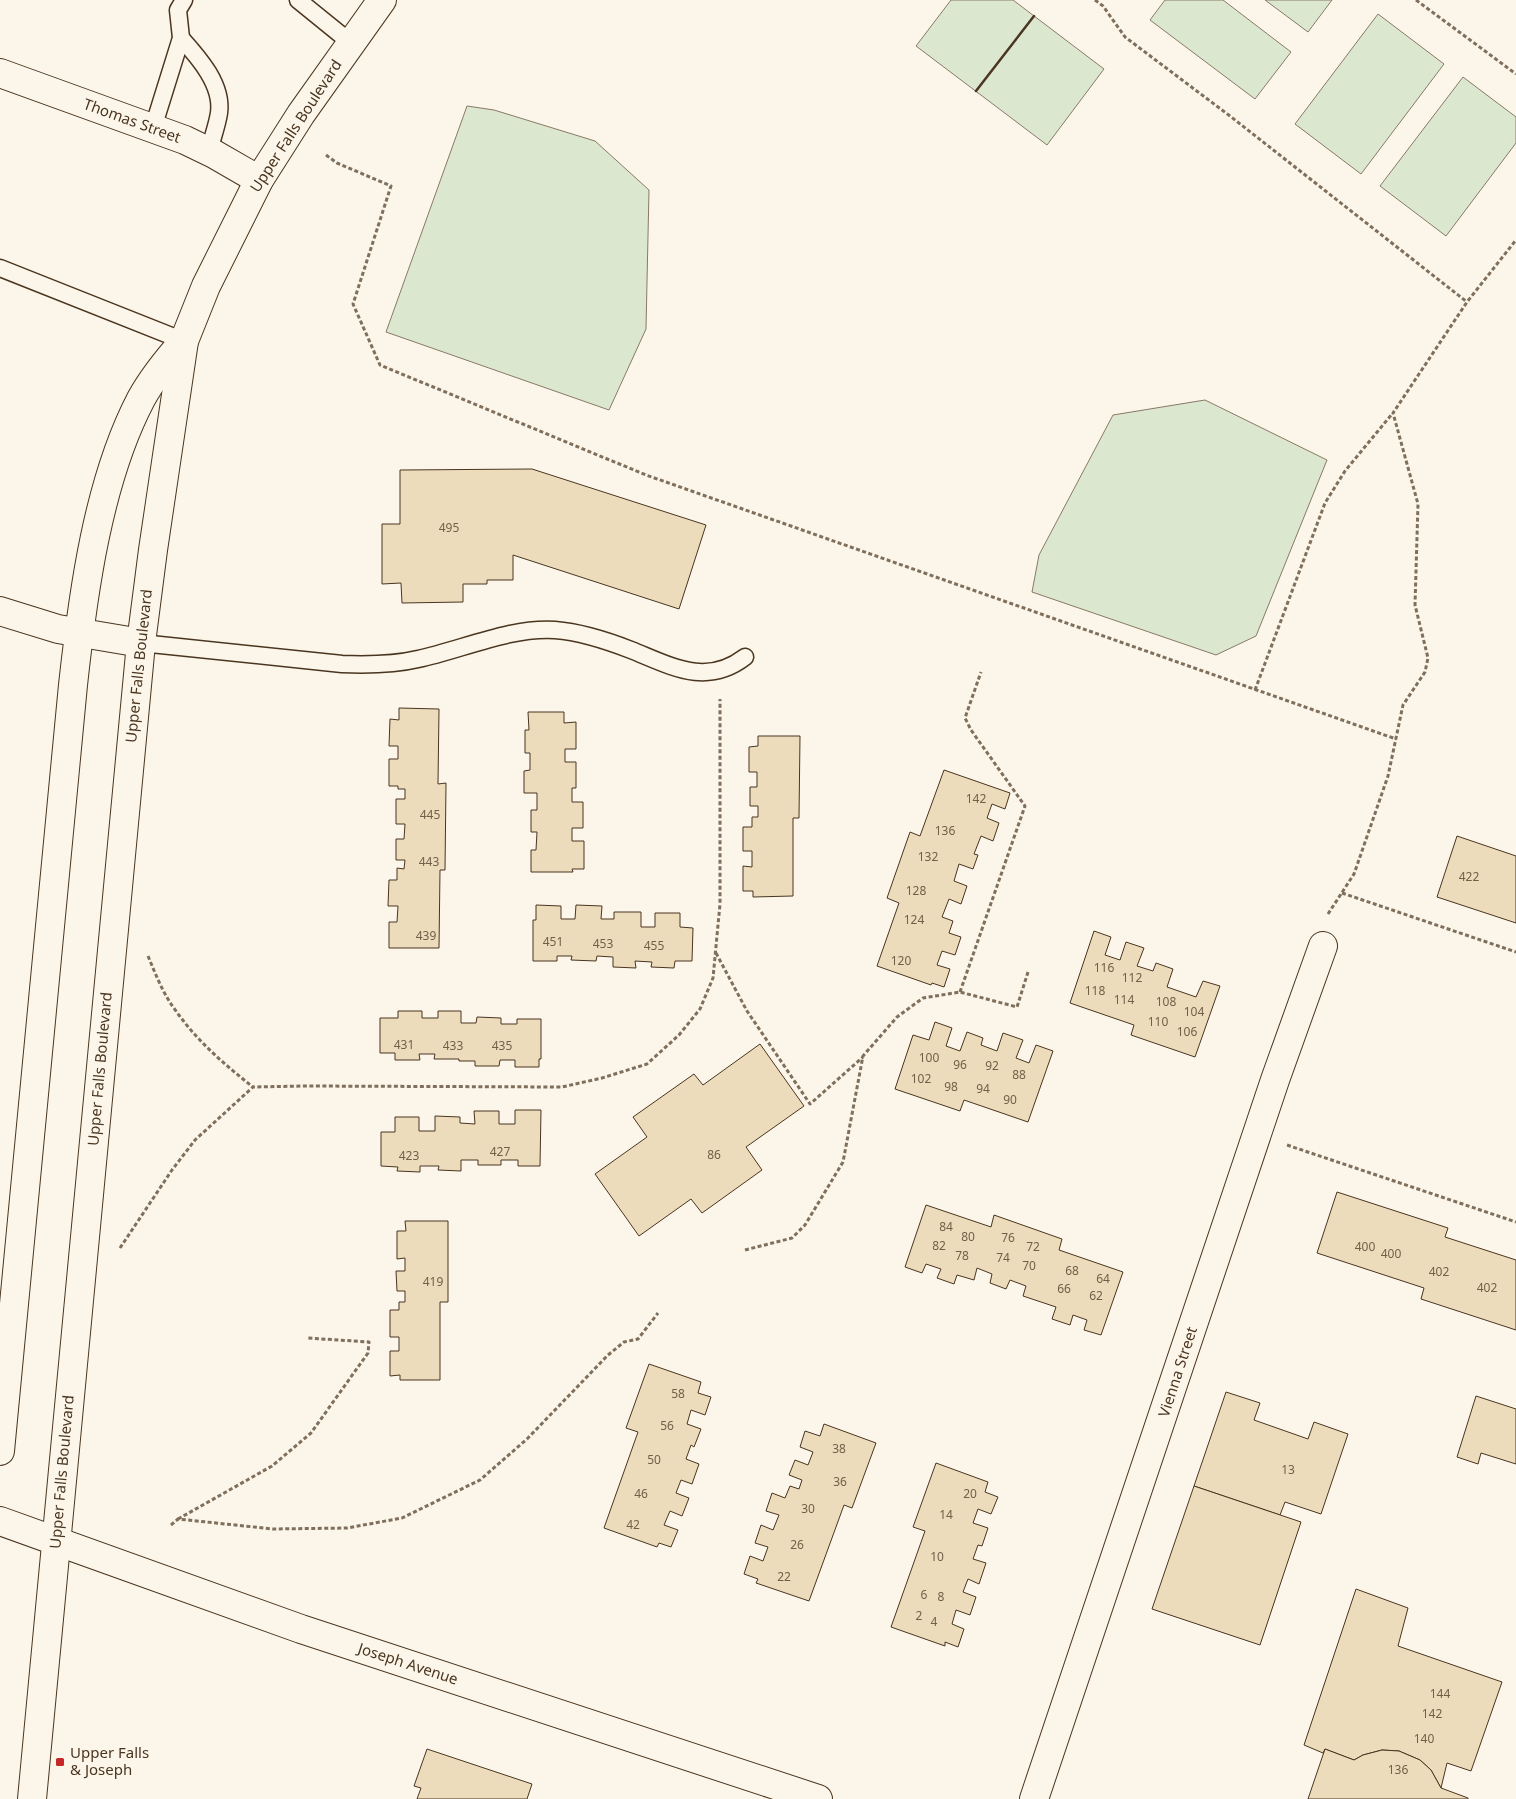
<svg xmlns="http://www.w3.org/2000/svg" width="1516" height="1799" font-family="'Noto Sans',sans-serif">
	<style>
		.pitch { fill: #dce7d0; stroke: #887966 }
		.building { fill: #ecdcbc; stroke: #4a3520 }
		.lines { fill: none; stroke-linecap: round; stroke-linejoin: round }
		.service-casing { stroke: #4a3520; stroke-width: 19 }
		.minor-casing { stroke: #4a3520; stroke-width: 30 }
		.secondary-casing { stroke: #4a3520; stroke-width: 30 }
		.primary-casing { stroke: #4a3520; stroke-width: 30 }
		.path { stroke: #7f6f5c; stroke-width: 3; stroke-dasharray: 4 2.5; stroke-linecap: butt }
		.service { stroke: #fbf6e9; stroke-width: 16 }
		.minor { stroke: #fbf6e9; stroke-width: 28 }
		.secondary { stroke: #fbf6e9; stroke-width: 28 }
		.primary { stroke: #fbf6e9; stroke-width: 28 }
		.wall { stroke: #4a3520; stroke-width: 2.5 }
		.poi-dot { fill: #c62828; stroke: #fbf6e9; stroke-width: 2 }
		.labels { text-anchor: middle; stroke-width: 4; stroke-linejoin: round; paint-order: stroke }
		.number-label { font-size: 12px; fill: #725f47 }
		.street-label { font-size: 15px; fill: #4a3520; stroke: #fbf6e9 }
		.poi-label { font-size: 15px; fill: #4a3520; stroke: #fbf6e9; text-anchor: start }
	</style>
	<rect width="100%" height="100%" fill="#fbf6e9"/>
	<g class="pitch">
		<path d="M951,0h62l91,69 -57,76 -131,-99z"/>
		<path d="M1165,0h58l68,52 -36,47 -105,-79z"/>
		<path d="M1265,0h67l-24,32z"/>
		<path d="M1378,14l66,50 -83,110 -66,-50z"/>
		<path d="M1463,77l53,40v26l-70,93 -66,-50z"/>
		<path d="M467,106l27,4 101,31 54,49 -3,139 -37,81 -223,-78z"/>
		<path d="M1205,400l122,60 -71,176 -40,19 -184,-63 7,-37 74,-140z"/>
	</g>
	<g class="building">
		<path d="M532,469l174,56 -27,84 -166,-54v25h-26v4h-24v18l-61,1 -1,-20 -19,1v-60h18v-54z"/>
		<path d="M399,708l40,1 -1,75 8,-1 -1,87h-5l-1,78h-50v-26h8l1,-16h-10l1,-26h8v-12l7,1 1,-9h-9v-21h8l1,-15h-9v-25h9v-10h-7v-3h-9v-27h9v-13h-9l1,-27 9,1z"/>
		<path d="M528,712h36v11l12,-1v27h-11v13h11v26h-4v14h11v26h-11v13h12v28h-12l1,3h-42v-22h5l1,-18h-6v-22h6v-17h-13v-22l6,-1v-17h-5v-23h4z"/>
		<path d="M758,736h42l-1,82h-6v78l-40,1v-6h-10v-25l9,1v-16h-9v-24h9v-10h6v-11h-8v-19h7v-15h-8v-25l9,-1z"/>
		<path d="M944,770l66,23 -5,16 -13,-5 -5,14 12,5 -6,18 -12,-5 -7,18 4,1 -5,14 -14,-5 -5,17 13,5 -6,18 -12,-5 -7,18 11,4 -4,12 12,4 -6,18 -13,-4 -5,14 13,4 -6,18 -12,-4 -1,2 -54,-19 22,-63 -12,-5 23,-66 10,4z"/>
		<path d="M1457,836l59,20v67l-79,-26z"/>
		<path d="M536,905l25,1v13h14l1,-14 26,1 -1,13h13v-7h27v15h14v-14h25v14l13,1 -1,33h-17l-1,7 -23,-1 1,-5 -17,-1 1,7 -23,-1v-10l-16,-1 -1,5 -25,-1 1,-4h-15v5h-24v-41h3z"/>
		<path d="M1094,931l17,6 -6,18 15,5 6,-18 18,6 -7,18 16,5 3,-8 17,6 -6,18 29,10 7,-16 17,5 -25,71 -64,-22 3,-10 -64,-22z"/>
		<path d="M398,1011h24v7h16v-7h23v12h15l1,-6 24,1v6h16v-5h24v40h-2v8h-24v-7h-15l-1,6h-24v-5h-16v-2h-25l1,-5h-16l1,6h-25v-7h-15v-35h18z"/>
		<path d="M935,1022l17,6 -6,18 14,5 7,-19 16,6 -2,7 16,6 6,-18 20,7 -7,18 13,5 7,-18 17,6 -25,71 -64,-22 -4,11 -65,-22 18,-54 16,5z"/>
		<path d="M760,1044l44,62 -58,41 16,23 -60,43 -11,-14 -52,37 -44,-62 52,-37 -14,-20 61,-43 9,11z"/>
		<path d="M515,1110h26l-1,56h-22v-6h-17v5h-23v-5h-17v11l-23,-1 1,-4h-19v6l-23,-1 1,-4 -17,-1v-34h14v-15h24v14h16v-15l25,1v6l15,1 -1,-13h25v13h16z"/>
		<path d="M1337,1192l111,36 -3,9 71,23v70l-95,-31 3,-11 -107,-35z"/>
		<path d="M926,1205l65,22 3,-12 68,24 -3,11 64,22 -22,63 -17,-5 3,-10 -14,-5 -3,10 -18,-6 4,-12 -33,-11 3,-10 -16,-6 -4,9 -16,-6 2,-9 -15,-6 -3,12 -17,-5 -3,9 -17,-6 4,-9 -15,-5 -4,9 -17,-6z"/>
		<path d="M405,1221h43v81h-8v78h-40v-5l-10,1v-25h9v-14h-9v-27h9v-8h6v-11h-8l-1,-20h9v-13l-8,1v-28h9z"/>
		<path d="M649,1364l52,18 -3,11 13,4 -6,18 -14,-5 -4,14 14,5 -7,18 -3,-2 -5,14 13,5 -7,20 -11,-4 -5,13 13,5 -7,18 -12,-5 -6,14 14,5 -7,17 -12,-4 -2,4 -53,-19 34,-96 -12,-4z"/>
		<path d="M1226,1392l34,11 -6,17 54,19 6,-17 34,12 -27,80 -36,-12 -5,13 -86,-29z"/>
		<path d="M1476,1396l40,13v55l-35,-11 -3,11 -21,-7z"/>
		<path d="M824,1424l52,19 -24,65 -8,-3 -35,96 -53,-18 2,-4 -14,-5 6,-18 13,5 5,-14 -13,-4 6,-18 12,5 6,-15 -13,-4 6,-18 13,5 5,-12 9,3 3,-9 -13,-5 6,-15 13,5 5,-13 -13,-5 5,-16 15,5z"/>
		<path d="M936,1463l52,19 -3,10 13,5 -7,17 -13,-5 -5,14 15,5 -6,18 -4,-1 -5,14 13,4 -7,21 -11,-5 -5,13 13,5 -6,18 -14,-5 -4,14 12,5 -6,18 -13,-5v4l-54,-19 34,-96 -12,-4z"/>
		<path d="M1194,1486l107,36 -41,123 -108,-36z"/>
		<path d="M1356,1589l52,19 -10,38 104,36 -31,89 -24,-8 -6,25 -10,-18 -11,-10 -21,-9 -17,-1 -19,5 -9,5 -29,-11 -2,4 -19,-8z"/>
		<path d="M427,1749l105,35 -5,15h-110l4,-11 -7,-2z"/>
		<path d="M1325,1749l29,11 9,-5 19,-5 17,1 21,9 11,10 10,18 27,10v1h-160z"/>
	</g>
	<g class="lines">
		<defs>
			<g id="service">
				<path d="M298,0l53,43"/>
				<path d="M181,38c18,20 42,47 38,75 -2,13 -7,26 -10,38"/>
				<path d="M153,128l28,-90 -3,-28 6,-10"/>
				<path d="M0,268l184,73"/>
				<path d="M141,643l201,21c26,1 51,1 76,-5 43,-9 92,-32 137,-29 25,2 53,11 76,20 40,16 75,37 114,7"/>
			</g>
			<g id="minor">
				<path d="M0,73l185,67 29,14 45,26"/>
				<path d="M0,611l58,18 83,14"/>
				<path d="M1034,1799l241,-719 48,-134"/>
			</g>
			<path id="secondary" d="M0,1521l301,108 517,170"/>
			<g id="primary">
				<path d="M0,1451l73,-766c10,-92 25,-204 68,-286 12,-22 27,-40 43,-58"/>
				<path d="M32,1799l109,-1156 12,-93 31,-209 22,-55 53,-106 42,-66 81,-114"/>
			</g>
		</defs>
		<use href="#service" class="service-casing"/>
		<use href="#minor" class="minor-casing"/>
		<use href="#secondary" class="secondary-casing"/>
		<use href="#primary" class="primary-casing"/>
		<g class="path">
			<path d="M1095,0l8,6 22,31 105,79 237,186"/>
			<path d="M1416,0l100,74"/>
			<path d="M326,155l11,8 54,23 -38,118 27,61 266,110 750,264"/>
			<path d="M1255,690l70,-187 20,-32 47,-57"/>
			<path d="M1342,893l174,59"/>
			<path d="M1328,914l26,-40 34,-98 15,-71 22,-33 3,-14 -13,-53 3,-101 -25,-91 74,-111 49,-62"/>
			<path d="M716,953l31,58 63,93 53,-47"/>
			<path d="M148,956c8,19 15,38 28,55 21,30 49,54 77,76"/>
			<path d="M960,992l65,-186 -54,-76 -6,-12 16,-46"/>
			<path d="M1287,1145l229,77"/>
			<path d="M120,1248l52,-78 23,-30 58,-53 54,-1 255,1 40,-9 45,-14 32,-29 21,-26 13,-31 7,-74v-205"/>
			<path d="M745,1250l47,-12 13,-13 38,-63 20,-106 34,-39 26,-19 37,-6 57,15 11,-35"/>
			<path d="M178,1519l94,-53 39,-33 57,-80 1,-11 -62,-4"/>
			<path d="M171,1525l7,-6 95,10 74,-1 55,-10 78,-38 47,-41 81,-84 16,-13 14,-3 20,-26"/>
		</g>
		<use href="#service" class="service"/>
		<use href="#minor" class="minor"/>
		<use href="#secondary" class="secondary"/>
		<use href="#primary" class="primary"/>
		<path class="wall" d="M976,91l58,-75"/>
	</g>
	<rect class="poi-dot" x="55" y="1757" width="10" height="10" rx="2.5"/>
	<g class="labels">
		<g class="number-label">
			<text x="449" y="532">495</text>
			<text x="976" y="803">142</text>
			<text x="430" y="819">445</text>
			<text x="945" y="835">136</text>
			<text x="928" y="861">132</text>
			<text x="429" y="866">443</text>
			<text x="1469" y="881">422</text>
			<text x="916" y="895">128</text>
			<text x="914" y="924">124</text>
			<text x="426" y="940">439</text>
			<text x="553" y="946">451</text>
			<text x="603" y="948">453</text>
			<text x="654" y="950">455</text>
			<text x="901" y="965">120</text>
			<text x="1104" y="972">116</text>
			<text x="1132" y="982">112</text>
			<text x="1095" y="995">118</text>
			<text x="1124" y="1004">114</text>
			<text x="1166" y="1006">108</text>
			<text x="1194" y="1016">104</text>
			<text x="1158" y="1026">110</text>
			<text x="1187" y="1036">106</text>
			<text x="404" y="1049">431</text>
			<text x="453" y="1050">433</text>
			<text x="502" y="1050">435</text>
			<text x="929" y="1062">100</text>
			<text x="960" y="1069">96</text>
			<text x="992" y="1070">92</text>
			<text x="1019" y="1079">88</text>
			<text x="921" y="1083">102</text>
			<text x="951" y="1091">98</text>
			<text x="983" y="1093">94</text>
			<text x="1010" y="1104">90</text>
			<text x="500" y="1156">427</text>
			<text x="714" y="1159">86</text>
			<text x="409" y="1160">423</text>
			<text x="946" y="1231">84</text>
			<text x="968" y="1241">80</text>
			<text x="1008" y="1242">76</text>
			<text x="939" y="1250">82</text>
			<text x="1033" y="1251">72</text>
			<text x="1365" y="1251">400</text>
			<text x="1391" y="1258">400</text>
			<text x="962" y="1260">78</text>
			<text x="1003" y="1262">74</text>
			<text x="1029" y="1270">70</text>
			<text x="1072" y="1275">68</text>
			<text x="1439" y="1276">402</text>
			<text x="1103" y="1283">64</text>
			<text x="433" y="1286">419</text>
			<text x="1487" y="1292">402</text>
			<text x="1064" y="1293">66</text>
			<text x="1096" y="1300">62</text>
			<text x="678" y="1398">58</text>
			<text x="667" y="1430">56</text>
			<text x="839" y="1453">38</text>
			<text x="654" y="1464">50</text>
			<text x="1288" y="1474">13</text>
			<text x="840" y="1486">36</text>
			<text x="641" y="1498">46</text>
			<text x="970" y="1498">20</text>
			<text x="808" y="1513">30</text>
			<text x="946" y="1519">14</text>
			<text x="633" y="1529">42</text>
			<text x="797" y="1549">26</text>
			<text x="937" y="1561">10</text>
			<text x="784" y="1581">22</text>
			<text x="924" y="1599">6</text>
			<text x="941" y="1601">8</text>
			<text x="919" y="1620">2</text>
			<text x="934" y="1626">4</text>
			<text x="1440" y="1698">144</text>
			<text x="1432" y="1718">142</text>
			<text x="1424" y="1743">140</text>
			<text x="1398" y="1774">136</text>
		</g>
		<g class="street-label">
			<text transform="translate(132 121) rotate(20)" y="5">Thomas Street</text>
			<text transform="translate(296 126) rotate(-57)" y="5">Upper Falls Boulevard</text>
			<text transform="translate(139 666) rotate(-84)" y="5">Upper Falls Boulevard</text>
			<text transform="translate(100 1069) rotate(-85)" y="5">Upper Falls Boulevard</text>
			<text transform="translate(1178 1372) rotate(-72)" y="5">Vienna Street</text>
			<text transform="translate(62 1472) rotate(-85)" y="5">Upper Falls Boulevard</text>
			<text transform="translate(408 1664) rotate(18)" y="5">Joseph Avenue</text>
		</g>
		<g class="poi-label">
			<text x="70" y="1758">Upper Falls<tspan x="70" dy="17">&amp; Joseph</tspan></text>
		</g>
	</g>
</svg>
